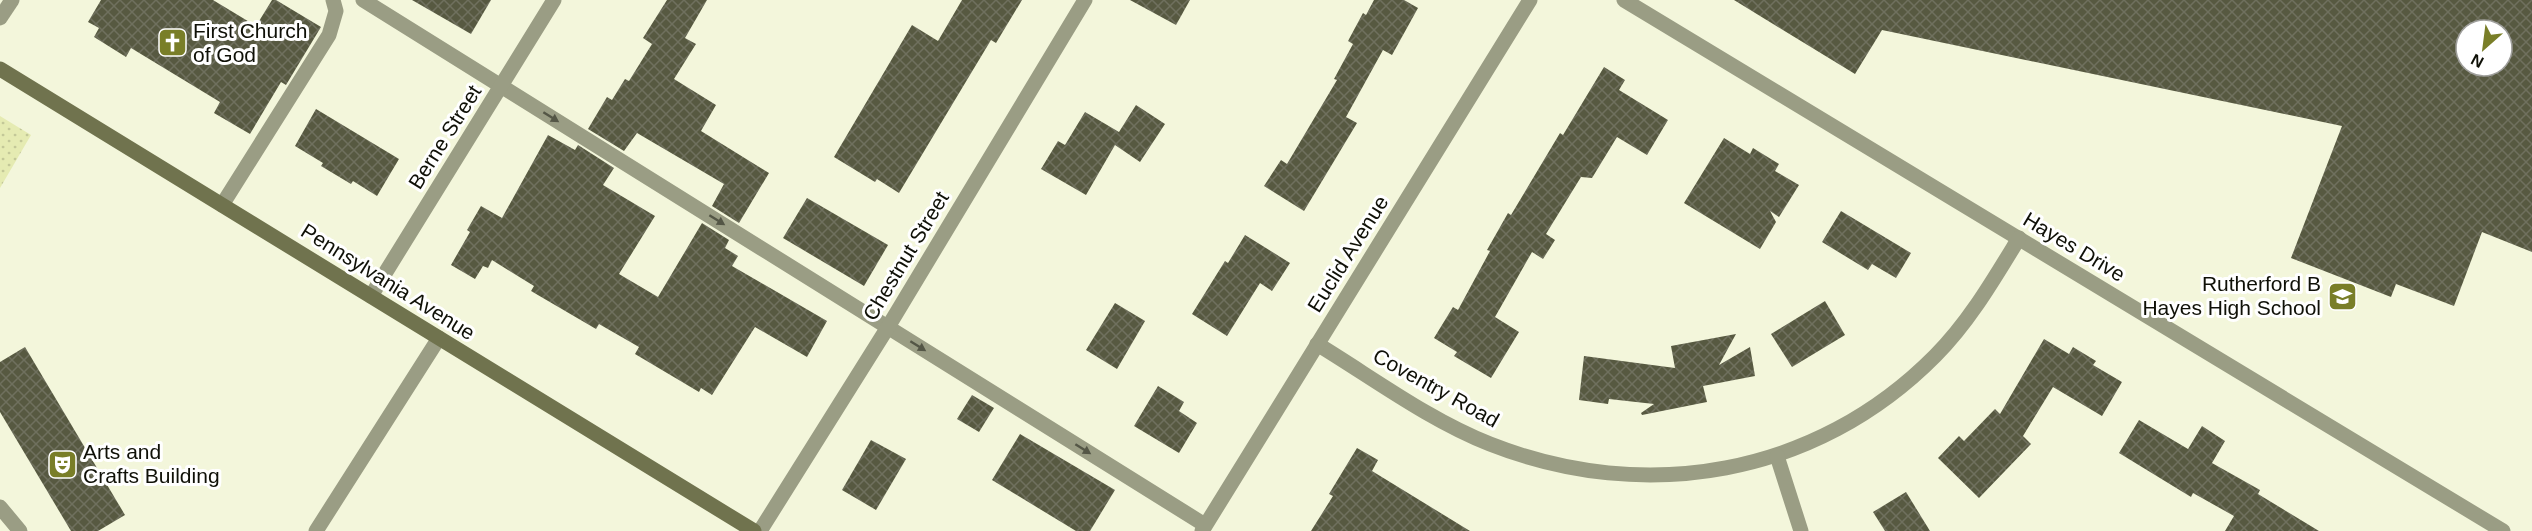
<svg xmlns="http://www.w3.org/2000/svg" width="2532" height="531" font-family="Helvetica,sans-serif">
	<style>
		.park { fill: url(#park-dots) }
		.building { fill: url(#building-cross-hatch); fill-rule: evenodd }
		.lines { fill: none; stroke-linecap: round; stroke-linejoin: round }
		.lane { stroke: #9a9d84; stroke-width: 15 }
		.street { stroke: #9a9d84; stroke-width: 15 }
		.secondary { stroke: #70734e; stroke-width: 15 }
		.oneway { fill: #545646 }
		.labels { text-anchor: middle; stroke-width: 6; stroke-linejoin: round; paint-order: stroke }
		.poi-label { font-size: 21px; fill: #0f1007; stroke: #fff; text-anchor: start }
		.street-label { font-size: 21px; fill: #0f1007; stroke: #fff }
	</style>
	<defs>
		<pattern id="park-dots" width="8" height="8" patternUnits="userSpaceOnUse" patternTransform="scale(1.5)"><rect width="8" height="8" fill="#e5ebb2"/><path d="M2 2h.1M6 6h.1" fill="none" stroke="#c3c898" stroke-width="1.8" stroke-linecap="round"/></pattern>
		<pattern id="building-cross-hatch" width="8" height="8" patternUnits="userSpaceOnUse" patternTransform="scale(1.5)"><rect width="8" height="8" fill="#575941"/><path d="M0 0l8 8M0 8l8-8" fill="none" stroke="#6f705e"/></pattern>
	</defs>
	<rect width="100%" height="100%" fill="#f3f6db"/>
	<path class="park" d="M0,116l31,19 -31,53z"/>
	<g class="building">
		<path d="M101,0h112l43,26 16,-26h4l45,27 -35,58 -5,-3 -31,52 -36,-21 6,-11 -89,-54 -5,9 -32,-20 5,-9 -11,-6z"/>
		<path d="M412,0h79l-20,34z"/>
		<path d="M667,0h40l-22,38 11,6 -22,35 42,26 -15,26 68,42 -30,50 -27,-17 12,-22 -87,-51 -13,18 -36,-22 19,-32 5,3 13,-21 4,2 23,-37 -9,-6z"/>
		<path d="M962,0h60l-26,43 -5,-3 -92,153 -22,-14 -2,3 -41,-25 78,-132 26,16z"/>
		<path d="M1130,0h60l-14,25z"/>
		<path d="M1374,0h30l14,8 -26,47 -9,-5 -37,67 11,6 -53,88 -40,-25 17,-26 6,4 50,-84 -3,-1 19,-35 -5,-3 15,-28 3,2z"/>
		<path d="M1734,0h798v252l-50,-20 -28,74 -58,-22 -5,13 -100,-39 51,-132 -460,-96 -27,44zM2466,30h36v36h-36z"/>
		<path d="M1604,67l21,13 -6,10 49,30 -21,35 -30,-18 -25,41 -11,-1 -35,57 9,6 -12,19 -11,-7 -37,65 24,15 -28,46 -37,-22 3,-4 -23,-14 19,-31 5,3 32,-59 -3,-1 21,-37 3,2 49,-82 3,2z"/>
		<path d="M1136,105l29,19 -25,38 -25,-17 -29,50 -45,-26 17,-28 7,4 20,-33 34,20z"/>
		<path d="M316,109l83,50 -22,37 -24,-15 -2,3 -30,-18 2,-3 -28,-17z"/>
		<path d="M548,135l27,15 3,-5 36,23 -11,17 52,31 -36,58 39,23 44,-74 27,17 -4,8 13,8 -6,10 95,55 -20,36 -52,-30 -43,68 -11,-7 -2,4 -64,-38 4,-7 -40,-23 -3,5 -65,-38 3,-5 -42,-26 -4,8 -5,-2 -8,13 -24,-14 19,-33 -3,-2 14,-24 21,12z"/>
		<path d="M1724,138l26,16 3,-6 26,16 -4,7 24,14 -20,32 -9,-6 6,11 -16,27 -76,-46z"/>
		<path d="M807,198l81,47 -24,41 -81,-48z"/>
		<path d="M1841,211l70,42 -15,25 -24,-14 -4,6 -46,-28z"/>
		<path d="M1245,235l45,28 -18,28 -12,-8 -33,53 -35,-22 33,-53 3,2z"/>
		<path d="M1825,301l20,34 -53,32 -21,-33z"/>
		<path d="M1115,303l30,18 -28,48 -31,-19z"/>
		<path d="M1736,334l-17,31 31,-18 5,29 -52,10 4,16 -65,13 -1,-2 13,-9 -45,-5 -1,5 -29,-4 5,-44 91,12 -4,-22z"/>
		<path d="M2044,339l25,15 4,-7 23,14 -3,4 29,17 -20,34 -49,-29 -30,49 8,8 -52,54 -41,-40 21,-22 5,5 31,-32 5,5z"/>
		<path d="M25,347l100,168 -27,16h-27l-71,-119v-50z"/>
		<path d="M1158,386l26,16 -5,9 18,12 -18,30 -45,-27z"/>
		<path d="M972,395l22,13 -15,24 -22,-13z"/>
		<path d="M2139,420l49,29 14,-23 23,15 -13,22 48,27 -2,4 61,37h-94l9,-15 -41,-23 -2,4 -72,-44z"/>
		<path d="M1020,434l95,56 -25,41h-14l-84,-51z"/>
		<path d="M871,440l35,19 -30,51 -34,-20z"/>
		<path d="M1357,448l21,12 -6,11 98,60h-159l22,-35 -4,-2z"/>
		<path d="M1906,492l24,39h-45l-12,-19z"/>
	</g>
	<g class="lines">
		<g class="lane">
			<path d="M363,0l842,525"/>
			<path d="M222,205l107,-170 7,-24 -3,-11"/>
			<path d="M0,507l20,24"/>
			<path d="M316,531l123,-193"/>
		</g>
		<g class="street">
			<path d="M1624,0l879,531"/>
			<path d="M0,18l12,-18"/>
			<path d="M371,296l183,-296"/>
			<path d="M1317,344c56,34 112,76 173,100 155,61 326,32 445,-88 34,-34 59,-77 84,-118"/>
			<path d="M1777,456l24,75"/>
			<path d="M760,531l128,-204 197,-327"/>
			<path d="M1202,531l328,-531"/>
		</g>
		<path class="secondary" d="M0,69l754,462"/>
	</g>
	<defs><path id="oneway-solid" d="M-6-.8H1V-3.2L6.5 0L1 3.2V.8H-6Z" transform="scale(1.5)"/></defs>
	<g class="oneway">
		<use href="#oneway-solid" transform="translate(551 117) rotate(32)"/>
		<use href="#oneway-solid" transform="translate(717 220) rotate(32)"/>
		<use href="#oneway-solid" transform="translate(918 346) rotate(32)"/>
		<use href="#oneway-solid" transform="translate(1083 449) rotate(32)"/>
	</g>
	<defs>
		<symbol id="church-square" viewBox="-11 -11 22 22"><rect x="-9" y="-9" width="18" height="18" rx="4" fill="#797e28" stroke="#fff"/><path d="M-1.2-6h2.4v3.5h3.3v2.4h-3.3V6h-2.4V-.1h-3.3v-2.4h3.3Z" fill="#fff"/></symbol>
		<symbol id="school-square" viewBox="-11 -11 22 22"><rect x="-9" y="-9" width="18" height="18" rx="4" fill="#797e28" stroke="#fff"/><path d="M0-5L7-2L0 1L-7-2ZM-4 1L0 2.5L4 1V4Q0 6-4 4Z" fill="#fff"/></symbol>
		<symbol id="theatre-square" viewBox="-11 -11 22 22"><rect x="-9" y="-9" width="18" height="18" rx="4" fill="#797e28" stroke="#fff"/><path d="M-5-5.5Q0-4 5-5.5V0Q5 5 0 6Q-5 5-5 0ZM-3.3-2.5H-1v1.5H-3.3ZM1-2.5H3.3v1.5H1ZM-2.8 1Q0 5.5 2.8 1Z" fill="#fff"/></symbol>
	</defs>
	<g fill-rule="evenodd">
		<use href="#church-square" x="156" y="26" width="33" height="33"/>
		<use href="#school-square" x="2326" y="280" width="33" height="33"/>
		<use href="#theatre-square" x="46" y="448" width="33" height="33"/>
	</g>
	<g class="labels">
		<g class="poi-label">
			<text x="193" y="38">First Church<tspan x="193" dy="24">of God</tspan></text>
			<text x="2321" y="291" text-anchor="end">Rutherford B<tspan x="2321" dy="24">Hayes High School</tspan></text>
			<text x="83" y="459">Arts and<tspan x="83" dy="24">Crafts Building</tspan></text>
		</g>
		<g class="street-label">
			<text transform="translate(445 137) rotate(-58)" y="7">Berne Street</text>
			<text transform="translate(2074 247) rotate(31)" y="7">Hayes Drive</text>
			<text transform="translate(1348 254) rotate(-58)" y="7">Euclid Avenue</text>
			<text transform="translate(906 256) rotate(-59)" y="7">Chestnut Street</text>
			<text transform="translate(388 282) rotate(32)" y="7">Pennsylvania Avenue</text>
			<text transform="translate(1436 388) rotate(29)" y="7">Coventry Road</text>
		</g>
	</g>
	<g transform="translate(2484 48) rotate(208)"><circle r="28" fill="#ffffff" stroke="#9f9f9c" stroke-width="1.5"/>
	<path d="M0-4.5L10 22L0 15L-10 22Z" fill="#797e28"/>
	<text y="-9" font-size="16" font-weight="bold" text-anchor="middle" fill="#0f1007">N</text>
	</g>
</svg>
